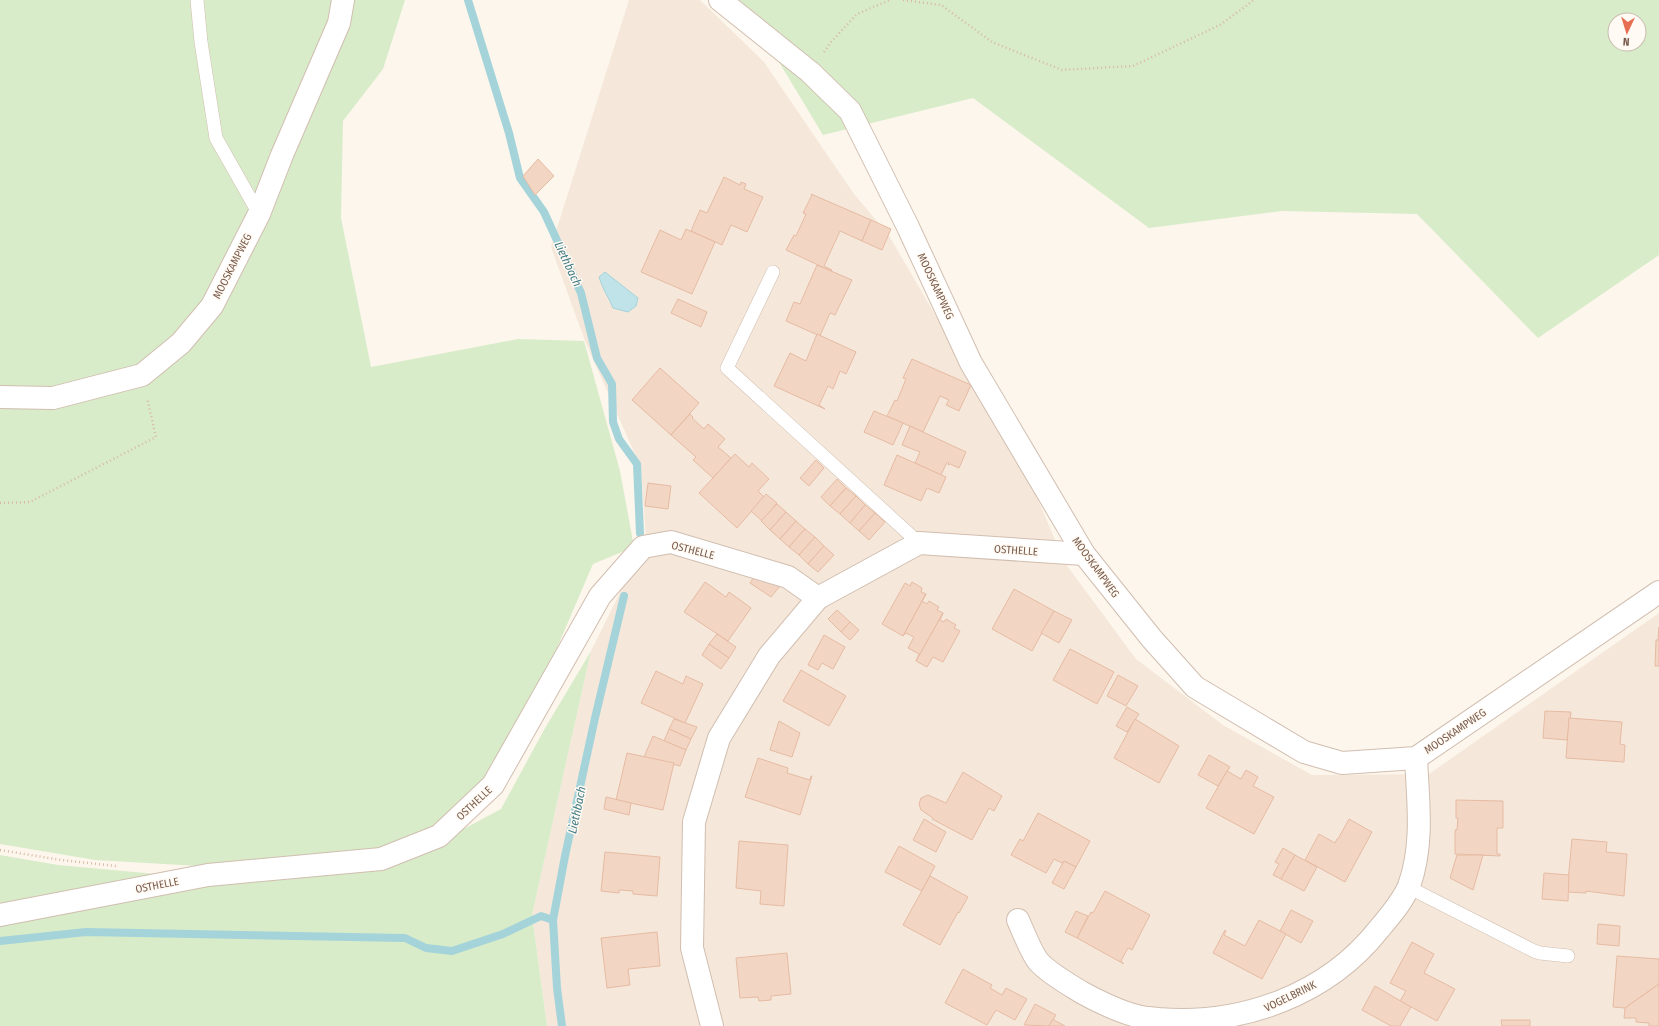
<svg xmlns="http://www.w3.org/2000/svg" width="1659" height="1026" font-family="'Fira Sans Condensed',sans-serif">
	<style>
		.residential { fill: #f5e8da }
		.green { fill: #d8ecc9; fill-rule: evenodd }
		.water { fill: #bfe3e8; stroke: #a5d3da }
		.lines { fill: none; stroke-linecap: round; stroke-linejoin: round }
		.stream { stroke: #a5d3da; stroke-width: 8 }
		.building { fill: #f3d5c3; stroke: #e6bba3 }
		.service-casing { stroke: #d1beb0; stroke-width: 14 }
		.minor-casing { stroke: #d1beb0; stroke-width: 24 }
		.path { stroke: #d9b8a5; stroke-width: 2.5; stroke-dasharray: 1 3; stroke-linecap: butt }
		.service { stroke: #fff; stroke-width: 13 }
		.minor { stroke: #fff; stroke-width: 22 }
		.labels { text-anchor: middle; stroke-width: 3; stroke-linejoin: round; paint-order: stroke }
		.street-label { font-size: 11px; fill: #7a5c4d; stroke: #fffaf3 }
		.water-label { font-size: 12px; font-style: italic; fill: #437c86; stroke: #fffaf3 }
	</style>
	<rect width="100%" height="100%" fill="#fdf6ec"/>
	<path class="residential" d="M629,0h71l64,62 90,132 34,40 136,233 41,96 71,96 87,66 89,50 117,-1 230,-161v413h-1112l-15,-111 59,-264 55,-111 -5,-72 -56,-127 -34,-94z"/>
	<g class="green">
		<path d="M0,0h405l-22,69 -40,52 -2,97 30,149 147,-28 66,2 36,130 14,76 -41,17 -52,121 -53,96 -52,48 -58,22 -179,15 -104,-6 -95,-16z"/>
		<path d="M718,0h941v255l-121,83 -121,-124 -135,-3 -133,17 -176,-130 -150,37 -50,-83zM1615,20h24v24h-24z"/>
		<path d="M591,651l-59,264 15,111h-547v-104l445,-83 56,-30 43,-79z"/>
		<path d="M0,855l58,10 120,11 -178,33z"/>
	</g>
	<path class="water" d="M605,272l33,26 -2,8 -8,6 -15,-4c-4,-10 -11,-20 -14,-31z"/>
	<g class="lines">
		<g class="stream">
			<path d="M468,0l41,133 11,45 24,34 37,81 16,65 15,26 1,38 6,17 18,25 3,69"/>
			<path d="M0,941l86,-9 319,6 21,10 26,3 51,-17 38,-18 12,4"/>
			<path d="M562,1026l-5,-38 -4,-68 12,-64 30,-138 29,-122"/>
		</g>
	</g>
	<g class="building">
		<path d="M538,159l16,17 -19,19 -12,-19z"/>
		<path d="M724,177l16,8 1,-3 5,2 -2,5 19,8 -16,35 -16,-7 -9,20 -31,-14 9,-21 7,3z"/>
		<path d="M811,194l60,26 -9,21 -22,-10 -16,35 8,4 -1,1 -45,-21 8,-15 2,1 10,-22 -3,-1 9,-18z"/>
		<path d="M871,220l20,9 -9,21 -20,-9z"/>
		<path d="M686,229l29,13 -23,52 -51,-22 19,-42 21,10z"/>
		<path d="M817,265l35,15 -17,35 -5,-2 -10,23 -34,-15 8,-19 6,2z"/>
		<path d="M678,299l29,13 -6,15 -30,-14z"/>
		<path d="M817,334l39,18 -10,22 -6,-3 -7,18 -5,-3 -9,19 6,4 -51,-23 16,-33 16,8z"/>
		<path d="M912,359l59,26 -12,26 -13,-6 3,-5 -9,-4 -17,36 -36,-16 8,-16 2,1 9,-22 -3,-1z"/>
		<path d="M660,368l39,35 -28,32 -39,-35z"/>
		<path d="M874,411l29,12 -10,22 -29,-13z"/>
		<path d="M690,414l3,3 -1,1 12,11 4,-5 17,15 -7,8 13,11 -18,20 -20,-18 3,-3 -25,-22z"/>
		<path d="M910,426l56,26 -7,16 -9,-4 -2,1 1,-2 -2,-1 -6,13 -26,-12 5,-11 -18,-7z"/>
		<path d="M735,454l14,13 3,-4 17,16 -11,12 6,6 -27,31 -38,-35z"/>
		<path d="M897,455l49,22 -7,16 -12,-5 -6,13 -37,-16z"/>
		<path d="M816,460l8,8 -15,18 -9,-8z"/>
		<path d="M837,479l9,9 -16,18 -9,-9z"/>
		<path d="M648,483l23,3 -3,23 -23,-3z"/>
		<path d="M846,488l10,8 -16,18 -10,-8z"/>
		<path d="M766,494l11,9 -15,18 -11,-10z"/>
		<path d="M856,496l9,9 -15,18 -10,-9z"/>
		<path d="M777,504l9,8 -16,18 -9,-9z"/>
		<path d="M865,505l10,8 -16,18 -9,-8z"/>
		<path d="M786,512l10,9 -16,18 -10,-9z"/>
		<path d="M875,513l10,9 -16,18 -10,-9z"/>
		<path d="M796,521l9,8 -16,18 -9,-8z"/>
		<path d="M805,529l10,8 -16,18 -10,-8z"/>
		<path d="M815,537l9,9 -16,18 -9,-9z"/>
		<path d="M824,546l10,9 -16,17 -10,-8z"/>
		<path d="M758,571l22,15 -9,11 -21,-14z"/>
		<path d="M705,582l21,15 3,-5 22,16 -23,33 -44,-29z"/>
		<path d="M912,582l10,6 -1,4 5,2 -23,42 -21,-12 23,-41 5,3z"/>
		<path d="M1014,589l40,22 -22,40 -40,-22z"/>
		<path d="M926,594l-4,7 5,3 2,-3 10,6 -2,3 6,3 -27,48 3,-7 -11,-6 6,-11 -8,-4 -3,3z"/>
		<path d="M837,610l13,12 -9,10 -13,-13z"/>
		<path d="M1054,611l18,9 -13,23 -18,-10z"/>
		<path d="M943,613l-3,7 4,2 2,-3 10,6 -2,3 6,3 -17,31 -10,-5 -6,10 -11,-6z"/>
		<path d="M850,622l9,8 -9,10 -9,-8z"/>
		<path d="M1659,627v39h-4l1,-26h2z"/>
		<path d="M717,634l19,13 -7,11 -20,-14z"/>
		<path d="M824,635l21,12 -12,22 -11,-6 -4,7 -10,-5z"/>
		<path d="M709,644l20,14 -8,11 -19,-14z"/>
		<path d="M1070,649l44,23 -17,32 -44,-24z"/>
		<path d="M801,670l45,26 -17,30 -46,-25z"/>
		<path d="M656,671l27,13 3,-8 17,8 -18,39 -44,-20z"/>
		<path d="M1118,675l20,11 -12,20 -19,-10z"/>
		<path d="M1127,707l12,7 -12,18 -11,-6z"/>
		<path d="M1545,711l26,1 -4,28 -24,-2z"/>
		<path d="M1569,718l53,4 -2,22 5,1 -1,17 -58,-4z"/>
		<path d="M674,719l23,8 -6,12 -22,-10z"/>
		<path d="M1135,719l44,27 -20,37 -45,-25z"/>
		<path d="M779,721l21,12 -8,24 -22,-7z"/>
		<path d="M669,729l22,10 -5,11 -22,-9z"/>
		<path d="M653,736l33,14 -6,16 -36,-9z"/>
		<path d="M627,753l47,10 -11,47 -47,-10z"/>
		<path d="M1209,755l21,12 -12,19 -20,-11z"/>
		<path d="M758,758l30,10 -1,5 23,7 1,-4h1l-12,39 -55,-18z"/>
		<path d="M1246,770l12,7 -5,9 21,11 -20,37 -48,-26 21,-37 14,8z"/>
		<path d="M963,772l39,24 -8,15 -5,-3 -17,32 -40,-21 1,-1 -12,-8 -2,-6 2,-6 7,-3 18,8z"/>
		<path d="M606,797l25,6 -2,12 -25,-6z"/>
		<path d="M1456,800l47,1v27h-6v26h3v2l-45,-2v-24h2l1,-12h-2z"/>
		<path d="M1038,813l52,28 -14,26 -12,-6 -2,2 -8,-4 -8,14 -35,-18 9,-16 3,2z"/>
		<path d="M924,819l22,13 -10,20 -23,-12z"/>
		<path d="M1349,819l23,13 -27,50 -40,-22 14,-26 16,9 2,-4h1z"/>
		<path d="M1572,839l35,3 -1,10 21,2 -3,42 -38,-5v2l-19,-1z"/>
		<path d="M739,841l49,4 -4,61 -24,-2 1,-13 -25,-3z"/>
		<path d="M899,846l36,20 -13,25 -37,-19z"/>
		<path d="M1283,848l12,7 -14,24 -8,-4 6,-11 -4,-2z"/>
		<path d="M605,852l55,5 -3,39 -24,-2v-3l-14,-1v3l-18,-2z"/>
		<path d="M1295,855l22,12 -13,24 -23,-12z"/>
		<path d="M1457,855h26l-10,35 -23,-12z"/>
		<path d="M1064,861l12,6 -12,22 -12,-6z"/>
		<path d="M1544,873l25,2 -1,26 -26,-2z"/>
		<path d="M930,876l38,21 -9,16 -1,-1 -18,33 -37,-20z"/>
		<path d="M1105,891l45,24 -18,35 -4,-2 -7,13 3,3 -47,-26 14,-26 2,1z"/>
		<path d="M1291,910l22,11 -12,22 -21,-12z"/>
		<path d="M1076,911l12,5 -11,22 -12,-6z"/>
		<path d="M1259,920l27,14 -24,45 -49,-26 12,-23 1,1 -2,4 21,11z"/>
		<path d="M1598,924l22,2 -1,20 -22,-2z"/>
		<path d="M657,932l3,34 -32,3 2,16 -23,3 -6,-50z"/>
		<path d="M1412,942l22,12 -10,19 31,16 -18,32 -37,-20 6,-10 -16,-8z"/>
		<path d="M787,953l4,41 -20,2v4l-12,1 -1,-4 -18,1 -4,-40z"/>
		<path d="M1617,956l42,3v25l-34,24 -12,-1z"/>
		<path d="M963,969l29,16 -2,3 12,7 4,-7 21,11 -12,21 -19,-10 -9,15 -42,-22z"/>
		<path d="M1659,984v42h-10v-3l-13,-1v-4h-12l1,-10z"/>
		<path d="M1375,986l36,21 -11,19h-9l-29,-16z"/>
		<path d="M1035,1004l21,11 -7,11 -25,-1z"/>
		<path d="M1053,1019l1,1 11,6h-16z"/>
		<path d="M1501,1020h29v6h-28z"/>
	</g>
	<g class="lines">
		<defs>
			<g id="service">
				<path d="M197,0l4,42 15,96 43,76"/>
				<path d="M773,272l-46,96 192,175"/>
				<path d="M1408,887l126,64 6,2 28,3"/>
			</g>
			<g id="minor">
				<path d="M720,0l90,72 40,39 58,116 63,136 113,191 68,85 43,48 109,65 38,11 74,-5 243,-166"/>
				<path d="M0,397l53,1 89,-23 39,-32 31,-37 47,-92 23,-59 57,-132 4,-23"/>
				<path d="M0,915l208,-40 173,-16 58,-23 54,-51 107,-189 43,-49 28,-5 117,35 30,21"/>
				<path d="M1018,920c5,11 13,32 20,41 9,11 30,23 43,31 14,8 39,20 56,24 7,2 14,2 21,3 84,7 169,-24 221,-90 11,-13 24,-28 30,-43 15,-42 9,-85 7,-128"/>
				<path d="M712,1026l-20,-78 2,-126 25,-84 50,-82 49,-58 101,-55 165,11"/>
			</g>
		</defs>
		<use href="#service" class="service-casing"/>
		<use href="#minor" class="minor-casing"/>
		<g class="path">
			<path d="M903,0l38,5 51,37 70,28 71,-4 87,-41 34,-25"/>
			<path d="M824,52l7,-10 26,-28 33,-14"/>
			<path d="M0,503l30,-1 126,-65 -9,-39"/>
			<path d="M0,850l61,10 55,6"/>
		</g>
		<use href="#service" class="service"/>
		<use href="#minor" class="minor"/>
	</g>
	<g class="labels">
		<g class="street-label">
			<text transform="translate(232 266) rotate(-63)" y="4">MOOSKAMPWEG</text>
			<text transform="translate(936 286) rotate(65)" y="4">MOOSKAMPWEG</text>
			<text transform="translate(693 550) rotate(14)" y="4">OSTHELLE</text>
			<text transform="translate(1016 550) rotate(4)" y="4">OSTHELLE</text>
			<text transform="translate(1096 567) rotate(54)" y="4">MOOSKAMPWEG</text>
			<text transform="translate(1455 731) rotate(-34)" y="4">MOOSKAMPWEG</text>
			<text transform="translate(474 803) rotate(-43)" y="4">OSTHELLE</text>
			<text transform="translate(157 885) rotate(-11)" y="4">OSTHELLE</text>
			<text transform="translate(1290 996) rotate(-26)" y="4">VOGELBRINK</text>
		</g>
		<g class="water-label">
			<text transform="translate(568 264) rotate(65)" y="4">Liethbach</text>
			<text transform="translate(577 810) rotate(-78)" y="4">Liethbach</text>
		</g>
	</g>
	<g transform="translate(1627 32) rotate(184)"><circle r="19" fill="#fffaf3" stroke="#cabbb1"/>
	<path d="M0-3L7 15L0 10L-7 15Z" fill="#e76f51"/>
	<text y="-6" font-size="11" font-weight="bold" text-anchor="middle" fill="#7a5c4d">N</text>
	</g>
</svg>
